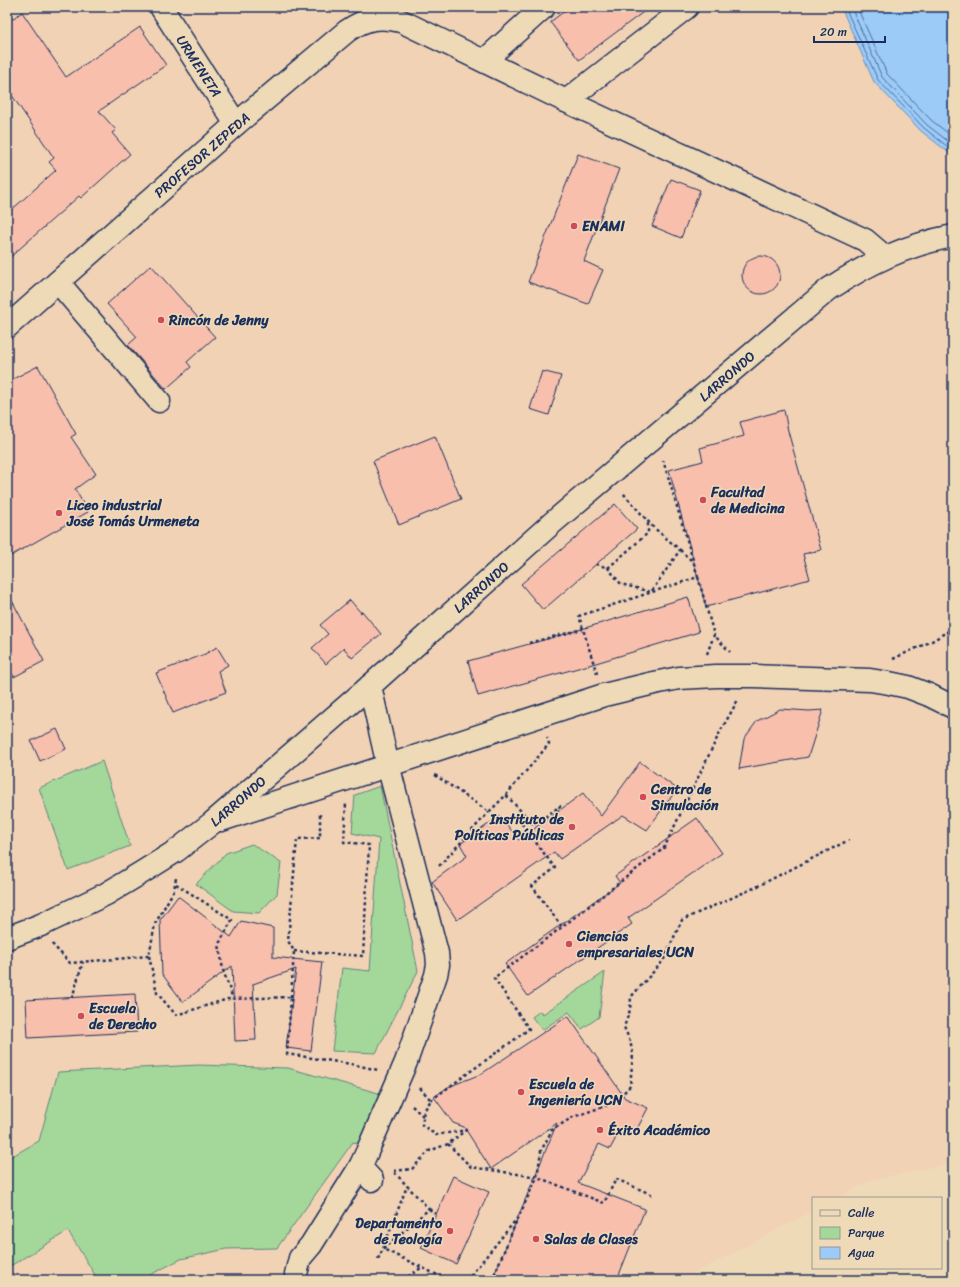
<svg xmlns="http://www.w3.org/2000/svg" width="960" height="1287" font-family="Sriracha,sans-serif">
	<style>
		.built { fill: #f2d2b5 }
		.green { fill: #a4d89a; stroke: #60847c }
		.water { fill: #9ccbf8; stroke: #688dba }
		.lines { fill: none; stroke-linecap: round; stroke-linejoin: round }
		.shore { stroke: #4f6d9c; stroke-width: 1 }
		.building { fill: #f8bfad; stroke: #1b2f5e }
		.minor-casing { stroke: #1b2f5e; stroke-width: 25 }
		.path { stroke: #1b2f5e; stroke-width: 2.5; stroke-dasharray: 3 3; stroke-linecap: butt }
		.minor { stroke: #efdab8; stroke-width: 22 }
		.poi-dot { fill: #d1495b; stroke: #efdab8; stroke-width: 1.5 }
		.labels { text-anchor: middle; stroke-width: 3; stroke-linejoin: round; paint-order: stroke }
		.street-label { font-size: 14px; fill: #1b2f5e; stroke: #efdab8 }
		.poi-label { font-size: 14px; font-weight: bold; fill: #1b2f5e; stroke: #efdab8; text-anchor: start }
	</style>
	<rect width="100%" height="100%" fill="#efdab8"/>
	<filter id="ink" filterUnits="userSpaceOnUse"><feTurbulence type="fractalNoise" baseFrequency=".025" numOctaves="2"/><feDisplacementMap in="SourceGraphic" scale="8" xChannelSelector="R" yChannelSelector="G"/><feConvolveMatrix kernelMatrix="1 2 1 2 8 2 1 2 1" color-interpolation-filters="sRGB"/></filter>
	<g filter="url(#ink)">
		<path class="built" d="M27,7h814l33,75 47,49 32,25v1007l-81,17 -34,18h-25v13l-131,69h-675v-1257l15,-11z"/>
		<g class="green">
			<path d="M102,761l28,85 -62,24 -29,-82z"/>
			<path d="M380,786l38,185 -42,82 -44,-2 10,-83 28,3 9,-132 -27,-6 3,-38z"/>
			<path d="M252,844l29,19 -4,31 -18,19 -26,-2 -37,-27 30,-31z"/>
			<path d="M605,972l-6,45 -17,12 -13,-17 -27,18 -10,-13 8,-6 3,3z"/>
			<path d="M199,1065l89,3 94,26 -16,51 -13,-3 -76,106 -51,1 -45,10 -31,16 -6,5h-46l-30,-49 -61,37v-109l32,-18 19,-69z"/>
		</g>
		<path class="water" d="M841,7h112v149l-32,-25 -47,-49z"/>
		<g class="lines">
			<g class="shore">
				<path d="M845,7l33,73 46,48 29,23"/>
				<path d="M851,7l31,70 45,48 26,20"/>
				<path d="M857,7l30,67 44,46 22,17"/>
			</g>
		</g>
		<g class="building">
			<path d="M570,7h80l-71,53 -29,-38z"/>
			<path d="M22,12l44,65 74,-50 26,38 -67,46 17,19 -4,3 18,21 -49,44 -2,-2 -72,64v-46l49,-44 -7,-8 5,-4 -47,-70v-65z"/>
			<path d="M578,154l41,15 -35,92 19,9 -15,34 -60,-22z"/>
			<path d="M671,179l29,11 -19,48 -29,-12z"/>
			<circle cx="761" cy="275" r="19"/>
			<path d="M151,265l64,72 -28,25 4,5 -25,22 -38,-44 9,-8 -30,-33z"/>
			<path d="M38,366l38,68 -5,3 25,37 -21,15 13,23 -81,46v-176z"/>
			<path d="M542,371l19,5 -12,39 -19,-6z"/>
			<path d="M784,410l4,21 33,119 -18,4 7,25 -104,28 -37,-137 34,-9 -3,-13 44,-12 -4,-14z"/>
			<path d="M435,436l26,63 -62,26 -26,-64z"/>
			<path d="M615,504l22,25 -94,81 -22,-26z"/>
			<path d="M7,591l37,70 -30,16 -7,-13z"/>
			<path d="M688,597l11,35 -103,31 -118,33 -10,-35 97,-27z"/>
			<path d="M350,600l11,13 1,-2 19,23 -29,24 -8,-10 -18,16 -14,-16 16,-14 -8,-9z"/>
			<path d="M217,647l11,18 -10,6 8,21 -53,21 -17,-40 49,-19z"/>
			<path d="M780,709l29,2 14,-1 -15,47 -69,12 5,-30 13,-18z"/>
			<path d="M57,729l9,20 -26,12 -9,-20z"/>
			<path d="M640,762l37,27 -30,41 -24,-15 -63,44 -6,-7 -97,68 -25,-38 35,-26 -7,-12 40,-28 19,24 64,-47 18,23z"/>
			<path d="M697,818l25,35 -94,65 4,6 -104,72 -23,-32 115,-81 -5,-7z"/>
			<path d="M178,896l53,41 10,-16 32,7v29l49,5 -11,89 -25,-3 10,-79 -43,15 3,56 -21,1 -3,-75 -49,36 -21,-28 -2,-54z"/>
			<path d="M135,994l2,38 -109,6 -2,-38z"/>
			<path d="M568,1016l57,82 23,10 -12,23 -13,-6 -13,24 -11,-5 -21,39 67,26 -28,71h-125l65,-157 -66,46 -27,-42 -11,-4 -19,-26 14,-10 33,-13z"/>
			<path d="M453,1176l36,16 -33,72 -35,-16z"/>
		</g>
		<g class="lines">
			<defs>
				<g id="minor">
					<path d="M161,7l75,117"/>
					<path d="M484,61l60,-54"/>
					<path d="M566,101l121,-94"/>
					<path d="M58,282l101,119"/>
					<path d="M7,327l229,-203 111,-93c19,-13 32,-15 54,-10l165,80 299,139 20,17"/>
					<path d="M221,820l383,-125 50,-12 25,-5 37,-2h37l117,4 19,3 19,4 21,8 24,12"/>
					<path d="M7,938l34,-13 65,-31 35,-21 35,-22 36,-28 158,-137 181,-162 278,-235c40,-26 77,-44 124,-53"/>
					<path d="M360,1167l12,13"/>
					<path d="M297,1280l-1,-6 4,-16 11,-13 49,-78 7,-15 39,-90 30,-87 2,-10 -1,-12 -51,-196 -16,-71"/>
				</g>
			</defs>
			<use href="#minor" class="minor-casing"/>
			<g class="path">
				<path d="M680,550l13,12"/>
				<path d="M596,564l12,4 13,16 30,8 29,-42 -27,-23 -30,-34"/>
				<path d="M608,568l40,-35v-11"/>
				<path d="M698,577l16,58"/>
				<path d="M946,632l7,2"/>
				<path d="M529,643l54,-14"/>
				<path d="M707,654l7,-19 16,17"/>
				<path d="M893,659l39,-18 21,-13"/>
				<path d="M597,674l-18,-58 119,-39 -35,-117"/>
				<path d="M435,775l54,37 17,-17 28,30 26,-19 -3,7"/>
				<path d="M506,795l43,-51 -2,-6"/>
				<path d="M525,815l-6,5 36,48 -23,18 30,41"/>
				<path d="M439,866l50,-54"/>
				<path d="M176,884l56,36 -13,24 4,26 10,29"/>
				<path d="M52,944l18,19 79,-7 6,-32 19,-34 2,-12"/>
				<path d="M294,951l69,5 6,-111 -25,-3 2,-40"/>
				<path d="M149,956l8,37 19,22 52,-16 63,-2 -4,57 64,10 27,6"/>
				<path d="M291,997l3,-46 -6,-10 9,-102 23,-1v-25"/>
				<path d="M72,998l11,-36"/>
				<path d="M420,1088l11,12 -7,11 -2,14 14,10 30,-5 -18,14 -19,7 -17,18 -19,2 36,38 -46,40 65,31"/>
				<path d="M431,1100l98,-71 -35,-51 68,-51 102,-79 56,-116 18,-32"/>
				<path d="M412,1106l11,10"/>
				<path d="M448,1144l23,23 66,10 67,26 12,-24 37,16"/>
				<path d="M429,1209l7,5"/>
				<path d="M378,1259l5,-10 24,-63"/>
				<path d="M403,1280l18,-12"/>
				<path d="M435,1280l5,-4"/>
				<path d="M467,1280l52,-64 18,-39 4,-26 11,-21 21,-13 41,-14 16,-17 3,-32 -3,-13 -6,-14 6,-17 1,-13 32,-36 19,-41 72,-32 95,-48"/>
				<path d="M492,1280l25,-60"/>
			</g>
			<use href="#minor" class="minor"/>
		</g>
	</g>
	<g class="poi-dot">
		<circle cx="574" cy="226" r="4"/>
		<circle cx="161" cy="320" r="4"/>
		<circle cx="703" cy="500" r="4"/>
		<circle cx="59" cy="513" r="4"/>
		<circle cx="643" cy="797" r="4"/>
		<circle cx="572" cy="827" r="4"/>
		<circle cx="569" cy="944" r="4"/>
		<circle cx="81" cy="1016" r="4"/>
		<circle cx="521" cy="1092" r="4"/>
		<circle cx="600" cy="1130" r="4"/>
		<circle cx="450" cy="1231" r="4"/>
		<circle cx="536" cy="1239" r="4"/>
	</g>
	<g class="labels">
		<g class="street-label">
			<text transform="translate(199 66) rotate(57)" y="5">URMENETA</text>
			<text transform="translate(202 155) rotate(-41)" y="5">PROFESOR ZEPEDA</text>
			<text transform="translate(727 376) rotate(-41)" y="5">LARRONDO</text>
			<text transform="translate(481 587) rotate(-42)" y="5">LARRONDO</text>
			<text transform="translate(238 801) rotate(-41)" y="5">LARRONDO</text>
		</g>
		<g class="poi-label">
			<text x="582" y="231">ENAMI</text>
			<text x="169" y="325">Rincón de Jenny</text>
			<text x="711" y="497">Facultad<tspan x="711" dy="16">de Medicina</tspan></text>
			<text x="67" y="510">Liceo industrial<tspan x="67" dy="16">José Tomás Urmeneta</tspan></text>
			<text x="651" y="794">Centro de<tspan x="651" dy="16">Simulación</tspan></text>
			<text x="564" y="824" text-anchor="end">Instituto de<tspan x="564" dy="16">Políticas Públicas</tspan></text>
			<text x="577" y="941">Ciencias<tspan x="577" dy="16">empresariales UCN</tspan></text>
			<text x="89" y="1013">Escuela<tspan x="89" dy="16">de Derecho</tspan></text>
			<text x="529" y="1089">Escuela de<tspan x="529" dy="16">Ingeniería UCN</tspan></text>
			<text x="608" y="1135">Éxito Académico</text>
			<text x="442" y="1228" text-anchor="end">Departamento<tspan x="442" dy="16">de Teología</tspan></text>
			<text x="544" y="1244">Salas de Clases</text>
		</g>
	</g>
	<rect width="960" height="1287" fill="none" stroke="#efdab8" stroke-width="24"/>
	<rect x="12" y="12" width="936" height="1263" fill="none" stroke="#1b2f5e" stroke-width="1.5" filter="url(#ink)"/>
	<rect x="812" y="1197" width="130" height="72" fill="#efdab8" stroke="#9a9694"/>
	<rect x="820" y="1210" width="20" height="6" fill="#efdab8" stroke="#9a9694"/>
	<text x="848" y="1217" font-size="12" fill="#1b2f5e">Calle</text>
	<rect x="820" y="1227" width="20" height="12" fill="#a4d89a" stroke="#9a9694"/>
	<text x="848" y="1237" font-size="12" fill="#1b2f5e">Parque</text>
	<rect x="820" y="1247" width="20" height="12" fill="#9ccbf8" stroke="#9a9694"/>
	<text x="848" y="1257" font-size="12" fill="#1b2f5e">Agua</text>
	<path d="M814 36v6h71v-6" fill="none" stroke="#1b2f5e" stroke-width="2"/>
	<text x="820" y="36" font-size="12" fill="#1b2f5e" stroke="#efdab8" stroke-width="3" paint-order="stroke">20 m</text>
</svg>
